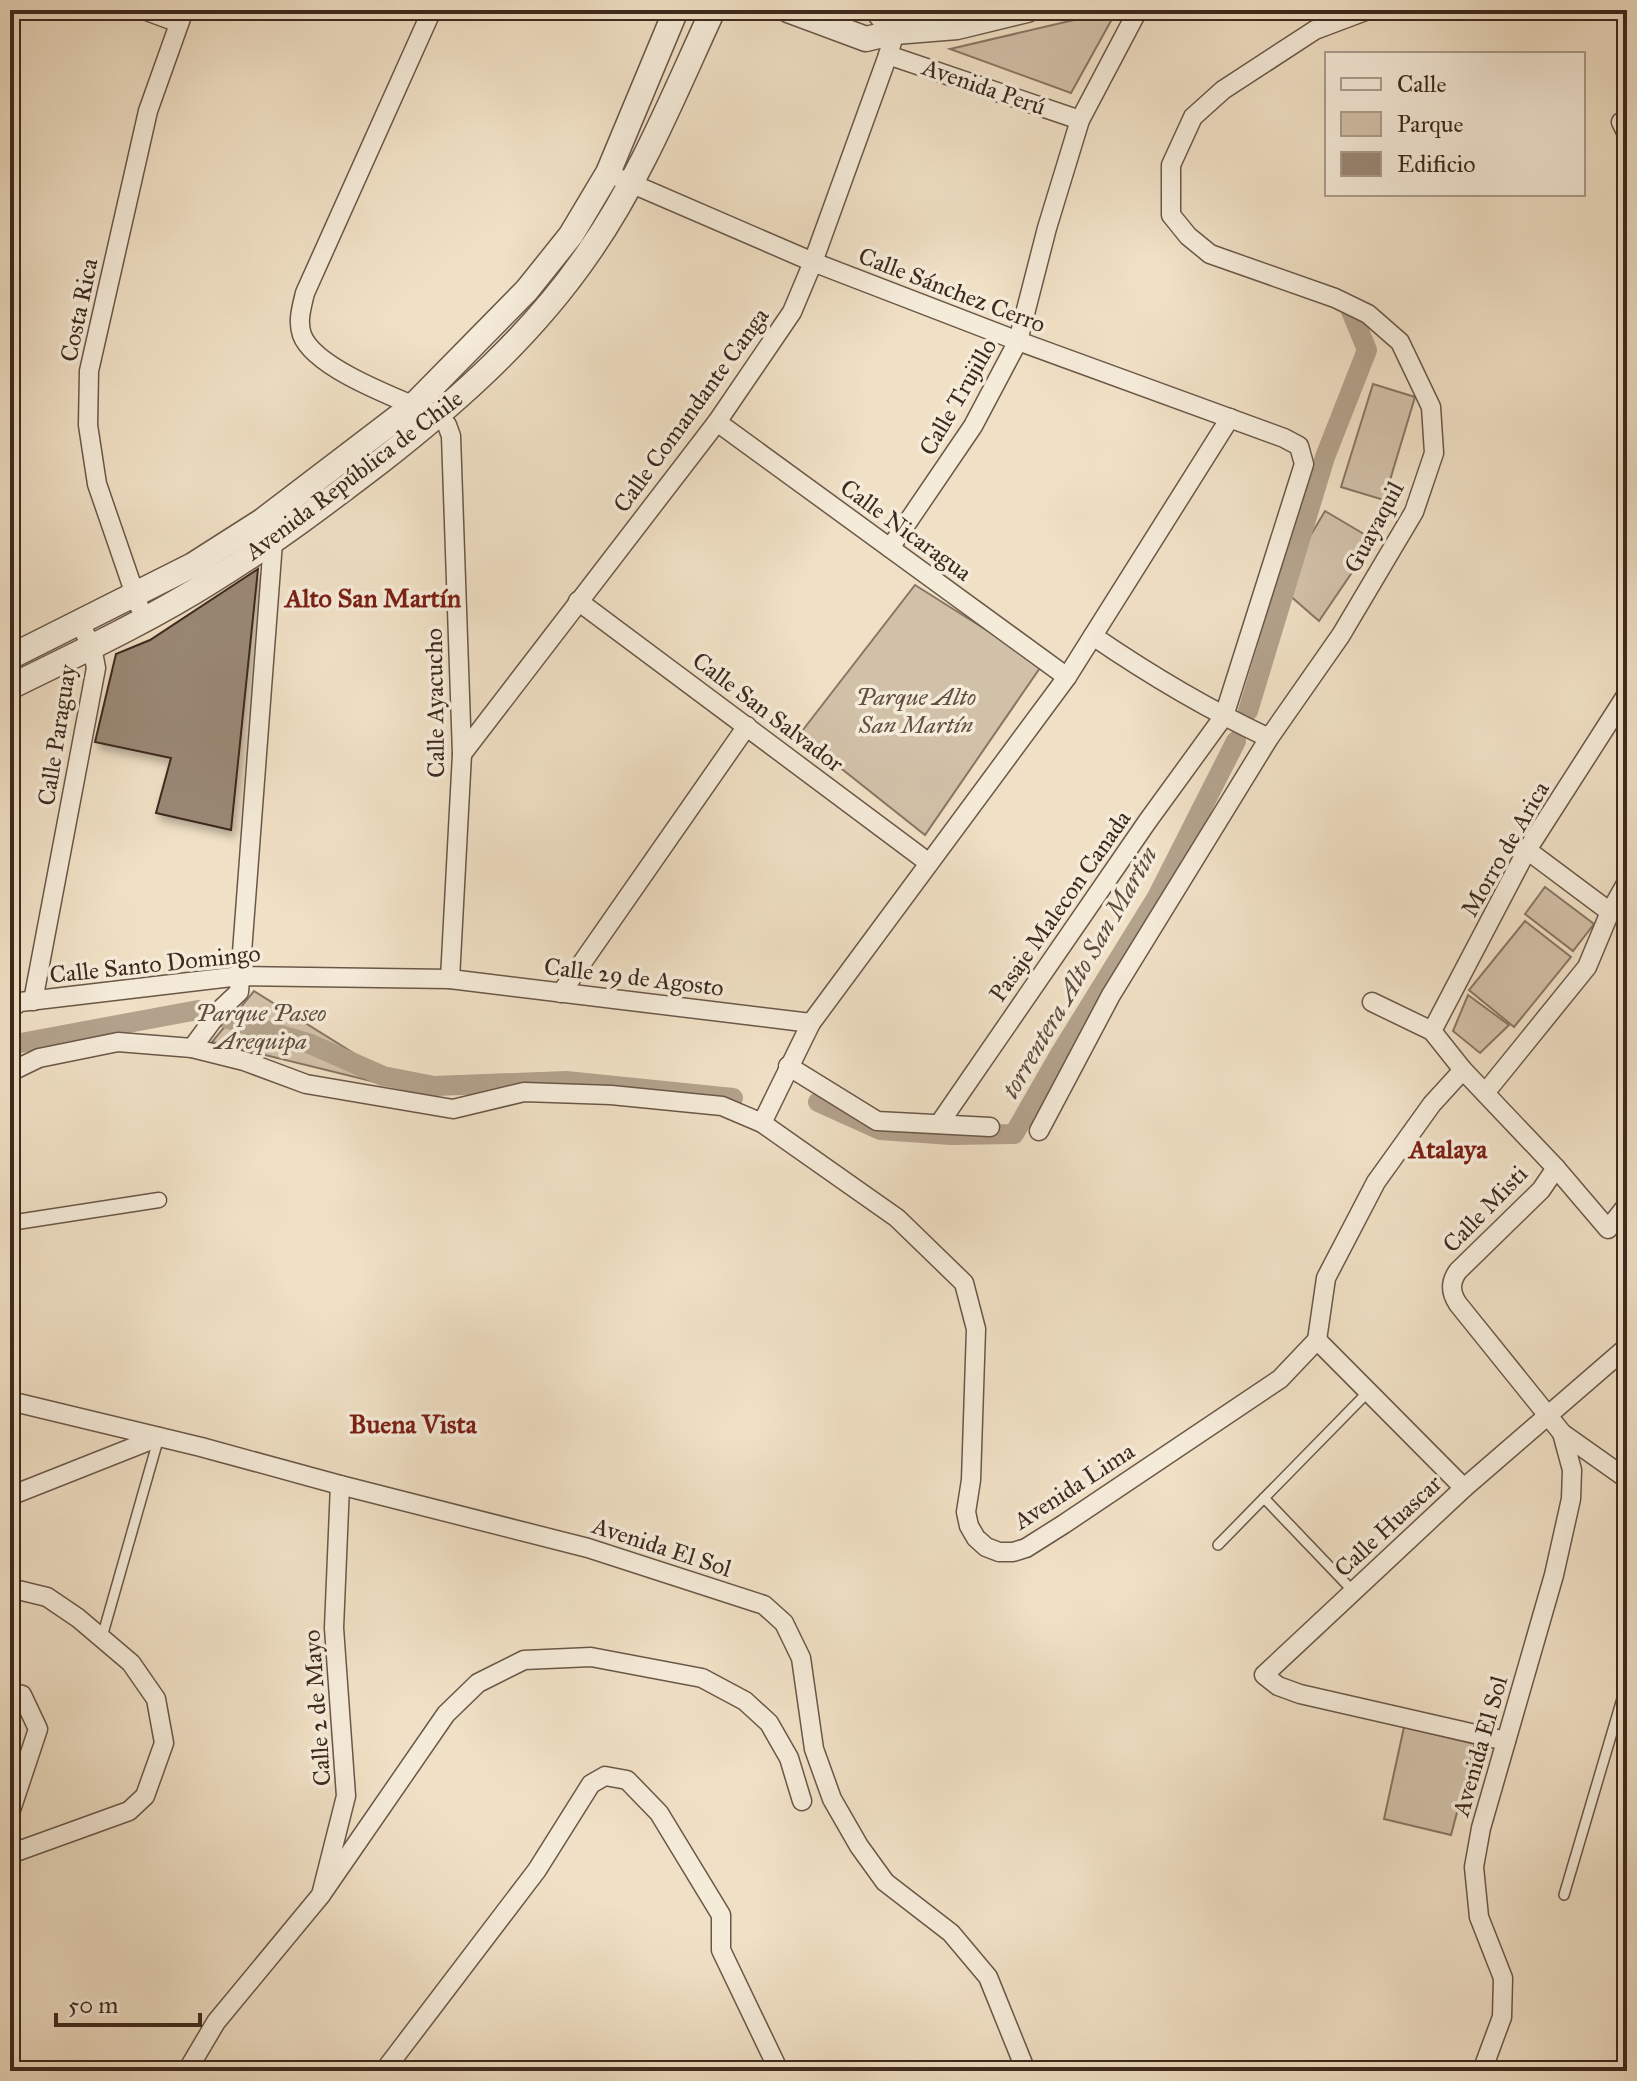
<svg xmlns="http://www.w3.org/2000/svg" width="1637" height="2081" font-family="'IM FELL Great Primer',serif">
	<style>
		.green { fill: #d2c1a9; stroke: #887564; stroke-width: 2 }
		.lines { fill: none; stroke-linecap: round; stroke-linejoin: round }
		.canal { stroke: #b3a28c; stroke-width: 20 }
		.building { fill: #9a8875; stroke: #3d291e; stroke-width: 2; filter: url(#shadow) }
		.service-casing { stroke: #6a5748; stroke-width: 12 }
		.pedestrian-casing { stroke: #6a5748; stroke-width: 17 }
		.minor-casing { stroke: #6a5748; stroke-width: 21 }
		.tertiary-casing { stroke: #6a5748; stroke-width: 27 }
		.service { stroke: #f5ebd9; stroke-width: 9 }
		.pedestrian { stroke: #f5ebd9; stroke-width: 14 }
		.minor { stroke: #f5ebd9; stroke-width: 18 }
		.tertiary { stroke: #f5ebd9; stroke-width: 24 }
		.labels { text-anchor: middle; stroke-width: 7; stroke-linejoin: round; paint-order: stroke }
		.street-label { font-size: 24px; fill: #3d291e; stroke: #f5ebd9 }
		.park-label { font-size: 24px; font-style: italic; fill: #624f41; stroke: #f5ebd9 }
		.neighbourhood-label { font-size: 26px; font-weight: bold; fill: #7a1f14; stroke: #f5ebd9 }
		.water-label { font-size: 26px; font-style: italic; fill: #604d3f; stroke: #f5ebd9 }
	</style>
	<defs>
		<filter id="shadow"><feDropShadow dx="3.5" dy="6" stdDeviation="4" flood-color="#0004"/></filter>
	</defs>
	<rect width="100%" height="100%" fill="#f0e0c5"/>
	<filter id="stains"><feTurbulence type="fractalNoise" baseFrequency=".0025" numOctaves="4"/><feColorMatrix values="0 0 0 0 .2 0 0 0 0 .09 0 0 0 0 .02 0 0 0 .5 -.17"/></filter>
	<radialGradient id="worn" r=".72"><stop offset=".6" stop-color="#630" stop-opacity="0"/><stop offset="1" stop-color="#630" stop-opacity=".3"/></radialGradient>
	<g class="green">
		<path d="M1117,10l-46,83 -121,-44z"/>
		<path d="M1373,384l42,13 -31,103 -43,-13z"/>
		<path d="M1325,511l49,29 -55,81 -39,-34z"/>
		<path d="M915,585l127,80 -117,170 -126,-100z"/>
		<path d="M1545,887l49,37 -21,27 -48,-37z"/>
		<path d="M1525,921l46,36 -57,70 -45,-37z"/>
		<path d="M254,991l162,101 -204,-50z"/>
		<path d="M1468,995l41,30 -29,28 -27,-22z"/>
		<path d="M1404,1727l71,17 -24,91 -67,-16z"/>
	</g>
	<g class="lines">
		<g class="canal">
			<path d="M1248,711l77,-254 42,-107 -18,-44"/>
			<path d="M10,1045l188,-35 110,33 75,33 51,10 132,-5 167,17"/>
			<path d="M818,1102l62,28 71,5 63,-1 46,-80 97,-157 79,-156"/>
		</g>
	</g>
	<path class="building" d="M258,569l-27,261 -75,-17 15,-55 -76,-16 21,-88 34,-14z"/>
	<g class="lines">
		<defs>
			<g id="service">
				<path d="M1264,1498l89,93"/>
				<path d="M1218,1545l150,-153"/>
				<path d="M102,1637l57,-200"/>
				<path d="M1564,1895l63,-213"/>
			</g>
			<path id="pedestrian" d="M10,1223l149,-23"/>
			<g id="minor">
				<path d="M144,10l35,13"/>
				<path d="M432,10l-127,283c-3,13 -8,28 -3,42 13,35 103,66 136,81l9,9 4,11 11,318 -12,225"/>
				<path d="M888,55l192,65"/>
				<path d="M1621,122l6,12"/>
				<path d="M621,179l192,83 205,79 266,97 15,8 5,18 -80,252 -77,106 -208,302"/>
				<path d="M717,422l350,255"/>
				<path d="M890,548l83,-122 45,-85 29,-113 33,-108 58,-110"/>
				<path d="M578,601l351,262"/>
				<path d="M139,606l-42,-122 -9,-59 1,-54 59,-260 36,-101"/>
				<path d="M1093,636c57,39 114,73 176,102"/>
				<path d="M462,754l255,-332 75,-110 21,-50 75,-207 14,-45"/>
				<path d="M1527,850l83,62"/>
				<path d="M561,993l186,-267"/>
				<path d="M33,1001l63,-333 -4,-21 -13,-25"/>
				<path d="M1372,1002l60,29 31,39 93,98 52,61 19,-24"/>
				<path d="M10,1009l10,-7 220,-26 210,3 361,44"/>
				<path d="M1432,1031l95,-181 100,-156"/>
				<path d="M192,1048l29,-39 18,-17 34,-450 -4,-8"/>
				<path d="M788,1066l89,55 113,6"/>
				<path d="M10,1072l29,-14 79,-16 74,6 52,13 62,23 147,25 71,-17 87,3 111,11 40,17 135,95 67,65 12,46 -5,151 -5,32 3,14 7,12 10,9 13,5h14l13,-4 38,-24 216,-145 37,-39 9,-62 50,-96 56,-78 31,-34"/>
				<path d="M1485,1093l102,-126 23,-55 17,-30"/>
				<path d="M762,1123l49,-100 256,-346 163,-259"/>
				<path d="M1039,1131l72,-136 158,-257 72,-103 73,-123 20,-59 -3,-46 -31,-65 -32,-28 -33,-16 -125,-44 -22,-18 -17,-21v-50l22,-48 30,-27 92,-60 53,-20"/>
				<path d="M1556,1168l-15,22 -83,81c-8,11 -8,21 0,33l104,129 65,46"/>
				<path d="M1317,1340l147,148"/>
				<path d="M10,1401l191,46 139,38 248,63 176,57 20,18 17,35 13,91 18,50 27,47 26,36 66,51 37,44 38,94"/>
				<path d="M10,1496l149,-59"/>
				<path d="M10,1588l37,9 31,21 53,45 25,36 8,44 -19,53 -16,15 -119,43"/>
				<path d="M10,1692l12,3 16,34 -28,84"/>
				<path d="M1506,1741l-206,-47 -22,-8 -14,-11 200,-187 163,-141"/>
				<path d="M321,1895l125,-181 32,-31 46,-23 67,-3 111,21 43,23 24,22 20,35 13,43"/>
				<path d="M187,2071l29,-49 105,-127 25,-99 -12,-168 6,-143"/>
				<path d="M384,2071l153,-201 54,-86 14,-8 22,4 32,33 62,102v35l58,121"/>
				<path d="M1482,2071l20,-54 1,-39 -24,-61 -5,-50 7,-39 73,-253 17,-76 1,-29 -10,-37"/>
			</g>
			<g id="tertiary">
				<path d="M788,10l78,29 29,-7 62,-5 70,-17"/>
				<path d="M877,10l18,22"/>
				<path d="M10,657l183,-92 69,-44 152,-116 113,-115 44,-55 37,-62 68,-163"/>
				<path d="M10,687c69,-34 138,-66 203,-107 59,-36 113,-77 168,-119 78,-61 152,-127 208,-209 52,-75 86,-160 124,-242"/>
			</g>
		</defs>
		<use href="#service" class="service-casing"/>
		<use href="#pedestrian" class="pedestrian-casing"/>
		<use href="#minor" class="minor-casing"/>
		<use href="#tertiary" class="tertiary-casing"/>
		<use href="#service" class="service"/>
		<use href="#pedestrian" class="pedestrian"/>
		<use href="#minor" class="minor"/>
		<use href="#tertiary" class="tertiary"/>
	</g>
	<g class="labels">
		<g class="street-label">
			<text transform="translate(984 87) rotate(19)" y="8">Avenida Perú</text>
			<text transform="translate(952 290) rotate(21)" y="8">Calle Sánchez Cerro</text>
			<text transform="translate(79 310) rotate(-78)" y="8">Costa Rica</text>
			<text transform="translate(958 397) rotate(-60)" y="8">Calle Trujillo</text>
			<text transform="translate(691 410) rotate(-54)" y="8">Calle Comandante Canga</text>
			<text transform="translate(354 475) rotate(-37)" y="8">Avenida República de Chile</text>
			<text transform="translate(1374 527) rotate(-62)" y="8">Guayaquil</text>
			<text transform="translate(906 530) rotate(36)" y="8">Calle Nicaragua</text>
			<text transform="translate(435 703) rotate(-91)" y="8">Calle Ayacucho</text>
			<text transform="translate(768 712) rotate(37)" y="8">Calle San Salvador</text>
			<text transform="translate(57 735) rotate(-81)" y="8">Calle Paraguay</text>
			<text transform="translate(1505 849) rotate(-60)" y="8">Morro de Arica</text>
			<text transform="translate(1060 906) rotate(-55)" y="8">Pasaje Malecon Canada</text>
			<text transform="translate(155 964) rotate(-6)" y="8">Calle Santo Domingo</text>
			<text transform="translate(634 977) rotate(7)" y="8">Calle 29 de Agosto</text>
			<text transform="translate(1485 1209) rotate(-46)" y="8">Calle Misti</text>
			<text transform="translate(1074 1486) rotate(-33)" y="8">Avenida Lima</text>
			<text transform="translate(1388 1526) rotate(-43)" y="8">Calle Huascar</text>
			<text transform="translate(662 1547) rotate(18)" y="8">Avenida El Sol</text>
			<text transform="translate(317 1708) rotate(-94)" y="8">Calle 2 de Mayo</text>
			<text transform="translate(1480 1746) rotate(-74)" y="8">Avenida El Sol</text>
		</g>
		<g class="park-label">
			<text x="916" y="705">Parque Alto<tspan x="916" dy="28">San Martín</tspan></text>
			<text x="261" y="1021">Parque Paseo<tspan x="261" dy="28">Arequipa</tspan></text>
		</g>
		<g class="neighbourhood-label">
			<text x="373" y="607">Alto San Martín</text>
			<text x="1448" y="1158">Atalaya</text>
			<text x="413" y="1433">Buena Vista</text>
		</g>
		<g class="water-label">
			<text transform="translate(1079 972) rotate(-60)" y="9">torrentera Alto San Martin</text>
		</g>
	</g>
	<rect width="1637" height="2081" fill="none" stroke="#f0e0c5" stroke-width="40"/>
	<rect x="12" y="12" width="1613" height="2057" fill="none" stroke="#3d291e" stroke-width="4"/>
	<rect x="20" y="20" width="1597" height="2041" fill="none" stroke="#3d291e" stroke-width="2"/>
	<rect x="1325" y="52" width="260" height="144" fill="#f5ebd9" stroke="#ab9d8e" stroke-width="2"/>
	<rect x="1341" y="78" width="40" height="12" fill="#f5ebd9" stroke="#ab9d8e" stroke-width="2"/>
	<text x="1397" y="92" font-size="24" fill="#3d291e">Calle</text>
	<rect x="1341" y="112" width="40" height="24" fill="#d2c1a9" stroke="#ab9d8e" stroke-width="2"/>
	<text x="1397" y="132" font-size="24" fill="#3d291e">Parque</text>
	<rect x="1341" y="152" width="40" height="24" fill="#9a8875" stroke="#ab9d8e" stroke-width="2"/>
	<text x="1397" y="172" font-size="24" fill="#3d291e">Edificio</text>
	<path d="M56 2013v12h144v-12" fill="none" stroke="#3d291e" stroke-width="4"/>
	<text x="68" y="2013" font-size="24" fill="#3d291e" stroke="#f5ebd9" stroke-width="6" paint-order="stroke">50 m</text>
	<rect width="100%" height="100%" filter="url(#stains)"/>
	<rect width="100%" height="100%" fill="url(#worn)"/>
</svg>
